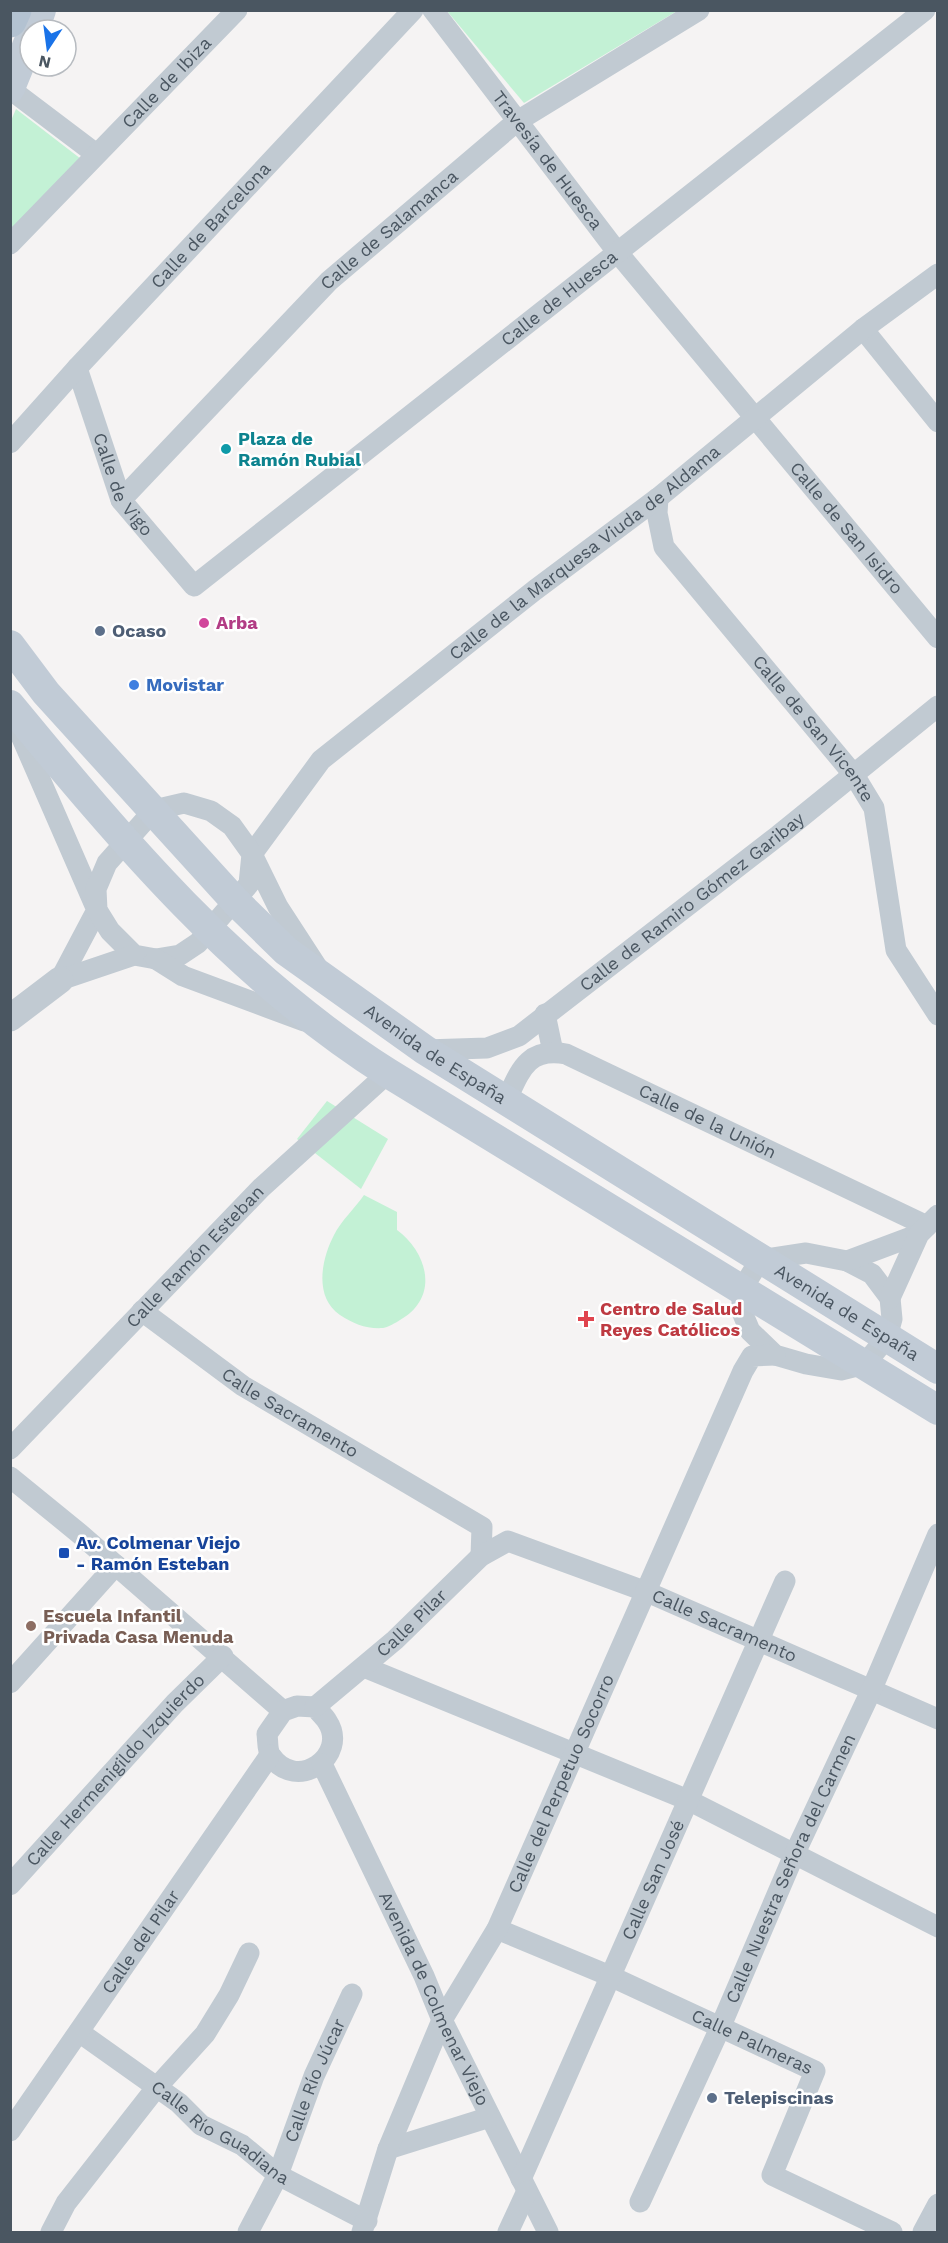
<svg xmlns="http://www.w3.org/2000/svg" width="948" height="2243" font-family="'Work Sans',sans-serif">
	<style>
		.green { fill: #c3f1d5 }
		.lines { fill: none; stroke-linecap: round; stroke-linejoin: round }
		.minor { stroke: #c1cad2; stroke-width: 21 }
		.tertiary { stroke: #c1cad2; stroke-width: 27 }
		.secondary { stroke: #c1cbd6; stroke-width: 30 }
		.primary { stroke: #b3c2d1; stroke-width: 33 }
		.culture-dot { fill: #0f9aa8; stroke: #fff; stroke-width: 2 }
		.hotel-dot { fill: #d1479c; stroke: #fff; stroke-width: 2 }
		.service-dot { fill: #5c6f8a; stroke: #fff; stroke-width: 2 }
		.shop-dot { fill: #3f7fe0; stroke: #fff; stroke-width: 2 }
		.health-dot { fill: #e0444e; stroke: #fff; stroke-width: 2 }
		.transit-dot { fill: #1a4fb4; stroke: #fff; stroke-width: 2 }
		.education-dot { fill: #8d6e63; stroke: #fff; stroke-width: 2 }
		.labels { text-anchor: middle; stroke-width: 5; stroke-linejoin: round; paint-order: stroke }
		.street-label { font-size: 18px; fill: #4a5661; stroke: #fff }
		.culture-label { font-size: 18px; font-weight: bold; fill: #0d838f; stroke: #fff; text-anchor: start }
		.hotel-label { font-size: 18px; font-weight: bold; fill: #b23c85; stroke: #fff; text-anchor: start }
		.service-label { font-size: 18px; font-weight: bold; fill: #4e5e75; stroke: #fff; text-anchor: start }
		.shop-label { font-size: 18px; font-weight: bold; fill: #366cbe; stroke: #fff; text-anchor: start }
		.health-label { font-size: 18px; font-weight: bold; fill: #be3a42; stroke: #fff; text-anchor: start }
		.transit-label { font-size: 18px; font-weight: bold; fill: #164399; stroke: #fff; text-anchor: start }
		.education-label { font-size: 18px; font-weight: bold; fill: #785e54; stroke: #fff; text-anchor: start }
	</style>
	<rect width="100%" height="100%" fill="#f5f3f3"/>
	<g class="green">
		<path d="M447,11h230l-153,92z"/>
		<path d="M16,109l65,50 -70,78 -1,-114z"/>
		<path d="M327,1101l61,38 -27,50 -64,-50z"/>
		<path d="M364,1195l33,17v18c32,24 42,68 3,90 -5,3 -11,7 -17,8 -17,1 -29,-4 -43,-13 -26,-18 -19,-55 -6,-80 7,-14 21,-27 30,-40z"/>
	</g>
	<g class="lines">
		<g class="minor">
			<path id="s1" d="M433,10l185,243 320,385"/>
			<path d="M10,89l86,65"/>
			<path id="s2" d="M10,244l227,-234"/>
			<path d="M863,329l75,93"/>
			<path id="s3" d="M77,368l44,132 73,86 731,-576"/>
			<path id="s4" d="M10,443l67,-75 336,-358"/>
			<path id="s5" d="M658,498l-1,15 7,34 190,228 20,33 22,142 42,65"/>
			<path id="s6" d="M121,500l208,-219 187,-159 183,-112"/>
			<path d="M15,722l82,188 -37,70"/>
			<path id="s7" d="M252,854l69,-94 214,-170 123,-92 205,-169 75,-55"/>
			<path d="M252,854l-3,30 -51,59 -18,12 -24,4 -22,-4 -24,-24 -13,-21 -1,-21 11,-26 47,-53 30,-7 27,8 21,15 20,28 26,53 39,60"/>
			<path d="M156,959l27,17 121,45"/>
			<path d="M60,980l74,-25"/>
			<path d="M545,1014l8,38"/>
			<path id="s8" d="M425,1050l62,-2 32,-12 260,-201 159,-129"/>
			<path id="s9" d="M506,1101c14,-30 21,-54 60,-47l361,172"/>
			<path d="M806,1253l41,8 25,13 18,24 2,21 -5,18 -22,27 -24,6 -35,-6 -31,-9 -25,-24 -8,-19v-23l18,-29z"/>
			<path d="M847,1261l72,-27"/>
			<path d="M890,1298l29,-64 19,-19"/>
			<path id="s10" d="M142,1311l101,75 239,141 -1,29"/>
			<path id="s11" d="M10,1449l251,-261 127,-115"/>
			<path d="M10,1477l70,57 203,177"/>
			<path d="M364,1667l324,133 250,127"/>
			<path d="M10,1683l106,-118"/>
			<path d="M297,1706l18,1c4,5 9,9 12,14 23,35 -31,72 -56,35 -4,-5 -3,-16 -4,-22l16,-23z"/>
			<path id="s12" d="M315,1707l80,-67 86,-84 27,-15 139,51 291,127"/>
			<path id="s13" d="M322,1764l102,212 18,44 106,212"/>
			<path id="s14" d="M10,1885l165,-182 48,-47"/>
			<path id="s15" d="M497,1929l113,47 205,95 -43,104 120,57"/>
			<path id="s16" d="M79,2032l100,71 22,22 41,20 36,30 89,46"/>
			<path id="s17" d="M10,2131l260,-376"/>
			<path d="M388,2149l102,-32"/>
			<path id="s18" d="M521,2179l264,-598"/>
			<path id="s19" d="M640,2202l80,-174 74,-173 77,-164 67,-157"/>
			<path d="M51,2232l15,-29 90,-115 49,-54 24,-39 20,-42"/>
			<path id="s20" d="M248,2232l30,-57 36,-99 38,-82"/>
			<path id="s21" d="M362,2232l26,-83 54,-129 55,-91 246,-558 9,-15 23,-1"/>
			<path d="M508,2232l19,-41"/>
			<path d="M923,2232l15,-28"/>
		</g>
		<path class="tertiary" d="M10,1018l50,-38"/>
		<g class="secondary">
			<path d="M34,30l7,-20"/>
			<path d="M10,88l20,-49"/>
			<path id="s22" d="M10,645l36,48 190,209 50,49 139,99 513,319"/>
			<path d="M10,705c113,137 226,272 378,368l550,337"/>
		</g>
		<path class="primary" d="M10,21l5,-11"/>
	</g>
	<circle class="culture-dot" cx="226" cy="449" r="6"/>
	<circle class="hotel-dot" cx="204" cy="623" r="6"/>
	<g class="service-dot">
		<circle cx="100" cy="631" r="6"/>
		<circle cx="712" cy="2098" r="6"/>
	</g>
	<circle class="shop-dot" cx="134" cy="685" r="6"/>
	<path class="health-dot" d="M583 1310h6v6h6v6h-6v6h-6v-6h-6v-6h6z"/>
	<rect class="transit-dot" x="58" y="1547" width="12" height="12" rx="3"/>
	<circle class="education-dot" cx="31" cy="1626" r="6"/>
	<g class="labels">
		<g class="street-label">
			<text dy="6" stroke="none"><textPath href="#s2" startOffset="225">Calle de Ibiza</textPath></text>
			<text dy="6" stroke="none"><textPath href="#s1" startOffset="189">Travesía de Huesca</textPath></text>
			<text dy="6" stroke="none"><textPath href="#s4" startOffset="296">Calle de Barcelona</textPath></text>
			<text dy="6" stroke="none"><textPath href="#s6" startOffset="381">Calle de Salamanca</textPath></text>
			<text dy="6" stroke="none"><textPath href="#s3" startOffset="717">Calle de Huesca</textPath></text>
			<text dy="6" stroke="none"><textPath href="#s3" startOffset="126">Calle de Vigo</textPath></text>
			<text dy="6" stroke="none"><textPath href="#s1" startOffset="663">Calle de San Isidro</textPath></text>
			<text dy="6" stroke="none"><textPath href="#s7" startOffset="452">Calle de la Marquesa Viuda de Aldama</textPath></text>
			<text dy="6" stroke="none"><textPath href="#s5" startOffset="285">Calle de San Vicente</textPath></text>
			<text dy="6" stroke="none"><textPath href="#s8" startOffset="315">Calle de Ramiro Gómez Garibay</textPath></text>
			<text dy="6" stroke="none"><textPath href="#s22" startOffset="594">Avenida de España</textPath></text>
			<text dy="6" stroke="none"><textPath href="#s9" startOffset="242">Calle de la Unión</textPath></text>
			<text dy="6" stroke="none"><textPath href="#s11" startOffset="267">Calle Ramón Esteban</textPath></text>
			<text dy="6" stroke="none"><textPath href="#s22" startOffset="1080">Avenida de España</textPath></text>
			<text dy="6" stroke="none"><textPath href="#s10" startOffset="180">Calle Sacramento</textPath></text>
			<text dy="6" stroke="none"><textPath href="#s12" startOffset="128">Calle Pilar</textPath></text>
			<text dy="6" stroke="none"><textPath href="#s12" startOffset="488">Calle Sacramento</textPath></text>
			<text dy="6" stroke="none"><textPath href="#s14" startOffset="156">Calle Hermenigildo Izquierdo</textPath></text>
			<text dy="6" stroke="none"><textPath href="#s21" startOffset="492">Calle del Perpetuo Socorro</textPath></text>
			<text dy="6" stroke="none"><textPath href="#s19" startOffset="366">Calle Nuestra Señora del Carmen</textPath></text>
			<text dy="6" stroke="none"><textPath href="#s18" startOffset="327">Calle San José</textPath></text>
			<text dy="6" stroke="none"><textPath href="#s17" startOffset="230">Calle del Pilar</textPath></text>
			<text dy="6" stroke="none"><textPath href="#s13" startOffset="260">Avenida de Colmenar Viejo</textPath></text>
			<text dy="6" stroke="none"><textPath href="#s15" startOffset="279">Calle Palmeras</textPath></text>
			<text dy="6" stroke="none"><textPath href="#s20" startOffset="166">Calle Río Júcar</textPath></text>
			<text dy="6" stroke="none"><textPath href="#s16" startOffset="174">Calle Río Guadiana</textPath></text>
		</g>
		<g class="culture-label">
			<text x="238" y="445">Plaza de<tspan x="238" dy="21">Ramón Rubial</tspan></text>
		</g>
		<g class="hotel-label">
			<text x="216" y="629">Arba</text>
		</g>
		<g class="service-label">
			<text x="112" y="637">Ocaso</text>
			<text x="724" y="2104">Telepiscinas</text>
		</g>
		<g class="shop-label">
			<text x="146" y="691">Movistar</text>
		</g>
		<g class="health-label">
			<text x="600" y="1315">Centro de Salud<tspan x="600" dy="21">Reyes Católicos</tspan></text>
		</g>
		<g class="transit-label">
			<text x="76" y="1549">Av. Colmenar Viejo<tspan x="76" dy="21">- Ramón Esteban</tspan></text>
		</g>
		<g class="education-label">
			<text x="43" y="1622">Escuela Infantil<tspan x="43" dy="21">Privada Casa Menuda</tspan></text>
		</g>
	</g>
	<rect width="948" height="2243" fill="none" stroke="#4a5661" stroke-width="24"/>
	<g transform="translate(48 48) rotate(193)"><circle r="28" fill="#ffffff" stroke="#b7bbc0" stroke-width="1.5"/>
	<path d="M0-4.5L10 22L0 15L-10 22Z" fill="#1a73e8"/>
	<text y="-9" font-size="16" font-weight="bold" text-anchor="middle" fill="#4a5661">N</text>
	</g>
</svg>
